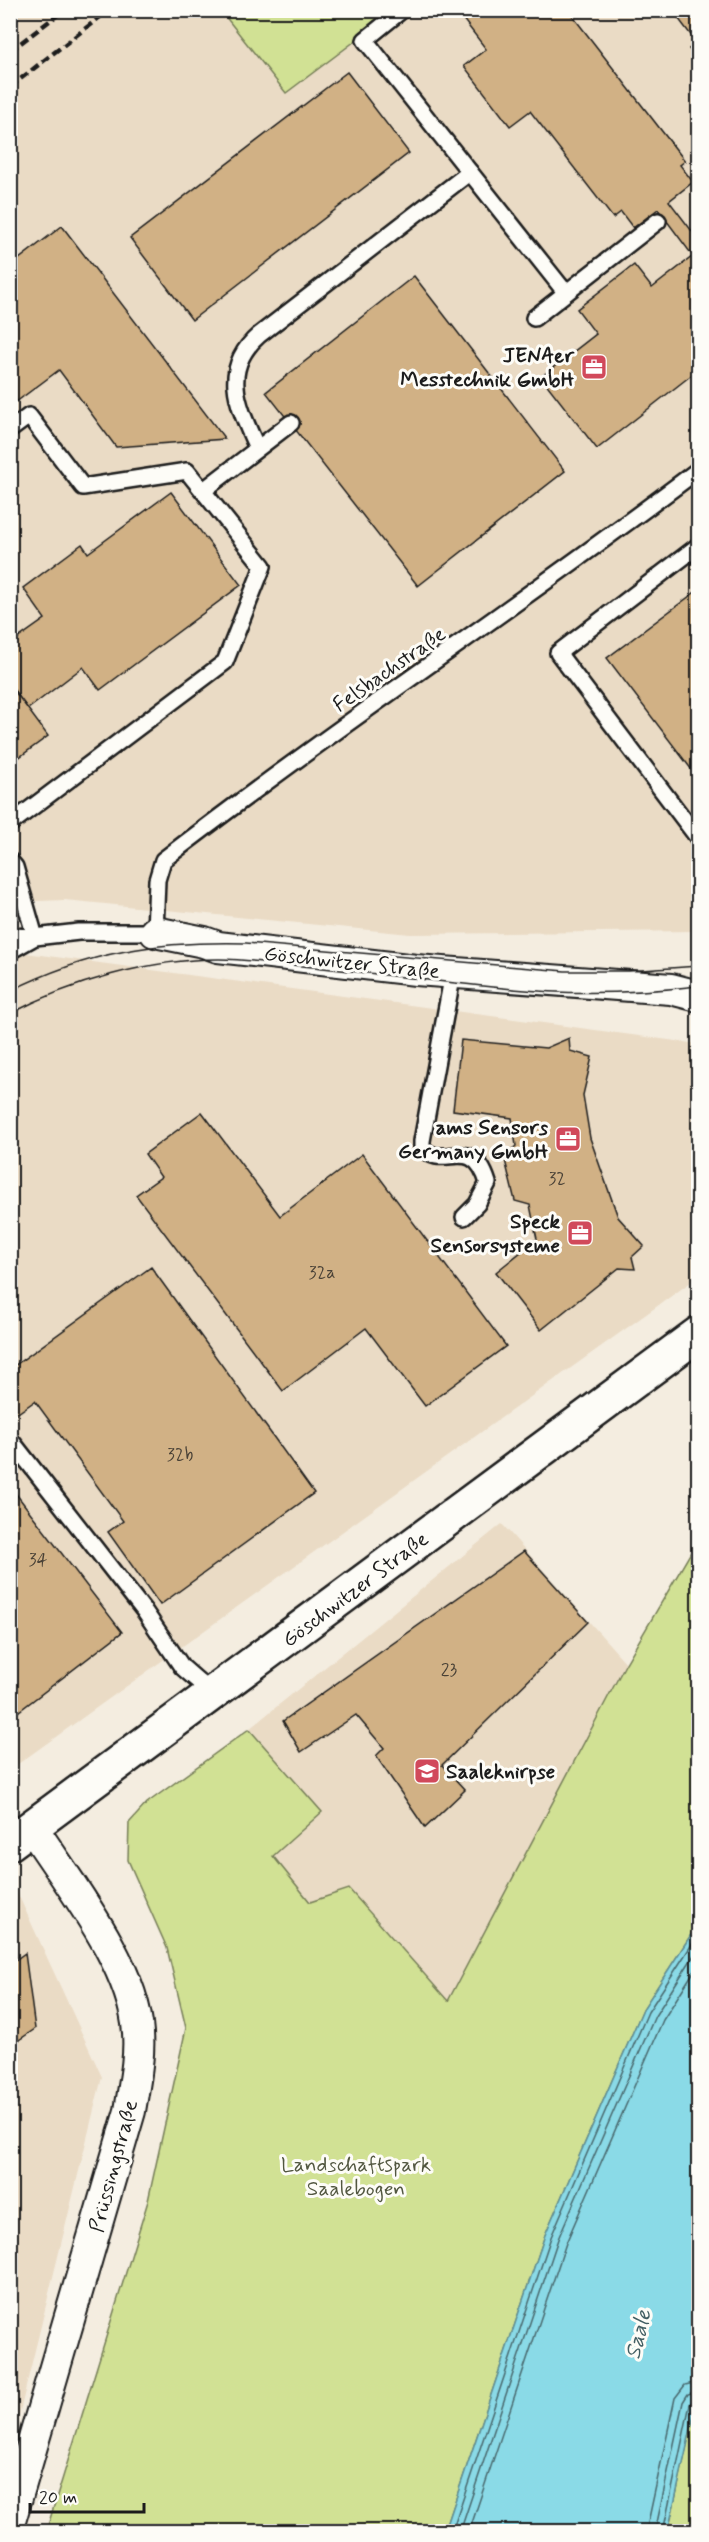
<svg xmlns="http://www.w3.org/2000/svg" width="709" height="2542" font-family="Mynerve,sans-serif">
	<style>
		.built { fill: #eadbc5 }
		.green { fill: #d1e194; stroke: #767e58; stroke-width: 1.5 }
		.water { fill: #8adae7; stroke: #5e8e96; stroke-width: 1.5 }
		.lines { fill: none; stroke-linecap: round; stroke-linejoin: round }
		.shore { stroke: #48686d; stroke-width: 1.5 }
		.building { fill: #d1b185; stroke: #1c1c1c; stroke-width: 1.5 }
		.lane-casing { stroke: #1c1c1c; stroke-width: 20 }
		.street-casing { stroke: #1c1c1c; stroke-width: 34 }
		.secondary-casing { stroke: #1c1c1c; stroke-width: 38 }
		.lane { stroke: #fdfcf7; stroke-width: 15 }
		.street { stroke: #fdfcf7; stroke-width: 30 }
		.secondary { stroke: #fdfcf7; stroke-width: 33 }
		.tram { stroke: #1c1c1c; stroke-width: 1.5 }
		.rail { stroke: #1c1c1c; stroke-width: 4.5; stroke-dasharray: 9 4.5; stroke-linecap: butt }
		.labels { text-anchor: middle; stroke-width: 6; stroke-linejoin: round; paint-order: stroke }
		.number-label { font-size: 18px; fill: #494136 }
		.poi-label { font-size: 21px; font-weight: bold; fill: #1c1c1c; stroke: #fdfcf7; text-anchor: end }
		.street-label { font-size: 21px; fill: #1c1c1c; stroke: #fdfcf7 }
		.park-label { font-size: 21px; fill: #525740; stroke: #fdfcf7 }
		.water-label { font-size: 22px; font-style: italic; fill: #425e63; stroke: #fdfcf7 }
	</style>
	<rect width="100%" height="100%" fill="#f4ede0"/>
	<filter id="ink" filterUnits="userSpaceOnUse"><feTurbulence type="fractalNoise" baseFrequency=".0167" numOctaves="2"/><feDisplacementMap in="SourceGraphic" scale="12" xChannelSelector="R" yChannelSelector="G"/><feConvolveMatrix kernelMatrix="1 2 1 2 8 2 1 2 1" color-interpolation-filters="sRGB"/></filter>
	<g filter="url(#ink)">
		<g class="built">
			<path d="M10,11h688v920l-288,3 -345,-34 -54,2z"/>
			<path d="M11,951l687,93v233l-687,492z"/>
			<path d="M502,1524l124,139 -178,338 -99,-112 -39,13 -38,-46 50,-44 -73,-83z"/>
			<path d="M11,1879l91,198 -91,371z"/>
		</g>
		<g class="green">
			<path d="M221,11h174l-109,82z"/>
			<path d="M698,1540v384l-55,85 -98,226 -100,296 -399,1 102,-331 38,-173 -19,-80 -39,-88 1,-37 18,-20 102,-74 73,83 -49,44 37,46 39,-13 99,112 178,-338z"/>
			<path d="M698,2397v134l-30,1 28,-129z"/>
		</g>
		<path class="water" d="M698,1924v473l-30,134h-223l100,-296 98,-226z"/>
		<g class="lines">
			<g class="shore">
				<path d="M452,2532l99,-295 97,-225 50,-77"/>
				<path d="M460,2532l98,-293 97,-223 43,-67"/>
				<path d="M469,2532l97,-289 97,-223 35,-55"/>
				<path d="M646,2532l29,-134 10,-13 13,-3"/>
				<path d="M655,2532l28,-130 5,-8 10,-3"/>
				<path d="M663,2532l27,-128 3,-4 5,-1"/>
			</g>
		</g>
		<g class="building">
			<path d="M456,10h112l117,151 -5,4 13,17 -24,19 29,38v131l-101,79 -56,-72 55,-43 -19,-25 57,-44 18,23 41,-32 -35,-47 -25,19 -12,-16 -8,6 -83,-107 -20,15 -46,-60 22,-17z"/>
			<path d="M672,10h26v51l-9,-12 8,-6z"/>
			<path d="M347,72l62,81 -217,167 -62,-82z"/>
			<path d="M62,226l163,213 -109,8 -57,-77 -43,32 -6,-7v-129z"/>
			<path d="M414,276l151,195 -147,115 -152,-194z"/>
			<path d="M171,492l70,93 -141,105 -17,-23 -55,42 -18,-24v-41l35,-25 -22,-31 59,-44 6,9z"/>
			<path d="M698,590v188l-91,-120z"/>
			<path d="M10,685l38,51 -38,28z"/>
			<path d="M569,1038l1,13 22,6 -9,38 7,43 28,79 26,29 -12,11 3,12 -16,-1 -78,62 -45,-58 41,-33 -7,-34 -15,-4 -11,-45 12,-10 -4,-28 -59,-8 8,-70 85,8z"/>
			<path d="M202,1112l78,104 82,-62 144,192 -81,60 -59,-78 -83,63 -147,-196 25,-18 -16,-23z"/>
			<path d="M151,1267l163,226 -154,112 -52,-73 15,-11 -88,-120 -20,14 -5,-6v-40z"/>
			<path d="M10,1486l112,146 -112,86z"/>
			<path d="M524,1551l64,71 -146,143 23,25 -40,38 -49,-72 8,-8 -28,-33 -55,37 -18,-31z"/>
			<path d="M25,1953l10,76 -25,17v-82z"/>
		</g>
		<g class="lines">
			<defs>
				<g id="lane">
					<path d="M402,10l-37,30 201,253"/>
					<path d="M534,318l124,-97"/>
					<path d="M10,430l19,-14 54,71 104,-16 76,95 -38,96 -215,162"/>
					<path d="M257,448c-18,-41 -38,-78 2,-113l211,-163"/>
					<path d="M204,490l87,-67"/>
					<path d="M698,546l-140,107 140,185"/>
					<path d="M10,861l5,6 20,70 -25,-1"/>
					<path d="M10,951l25,-14 44,-5h76l2,-52 6,-20c175,-135 359,-257 535,-390"/>
					<path d="M453,973l-31,168v6c20,26 50,-16 66,36l-11,21 -13,13"/>
					<path d="M10,1439l135,173 37,55 31,27"/>
				</g>
				<g id="street">
					<path d="M155,932l49,10 14,5 198,23 255,19 27,7"/>
					<path d="M10,2521l120,-410c4,-26 10,-52 8,-78 -4,-68 -69,-149 -106,-206"/>
				</g>
				<path id="secondary" d="M10,1843l688,-509"/>
			</defs>
			<use href="#lane" class="lane-casing"/>
			<use href="#street" class="street-casing"/>
			<use href="#secondary" class="secondary-casing"/>
			<use href="#lane" class="lane"/>
			<use href="#street" class="street"/>
			<use href="#secondary" class="secondary"/>
			<g class="tram">
				<path d="M10,991c80,-40 147,-50 236,-48l319,28h64l69,-5"/>
				<path d="M10,1014c60,-32 141,-55 209,-55 24,0 49,4 73,6 74,7 147,17 221,24 61,6 125,4 185,-3"/>
			</g>
			<g class="rail">
				<path d="M10,19l11,-9"/>
				<path d="M10,51l54,-41"/>
				<path d="M10,87l99,-77"/>
			</g>
		</g>
	</g>
	<defs>
		<symbol id="office-square" viewBox="-11 -11 22 22"><rect x="-9" y="-9" width="18" height="18" rx="4" fill="#d1495b" stroke="#fdfcf7"/><path d="M-6-3h4V-5.5h4V-3h4V5H-6ZM-1-4.5V-3h2v-1.5ZM-6 0V1H6V0Z" fill="#fff"/></symbol>
		<symbol id="school-square" viewBox="-11 -11 22 22"><rect x="-9" y="-9" width="18" height="18" rx="4" fill="#d1495b" stroke="#fdfcf7"/><path d="M0-5L7-2L0 1L-7-2ZM-4 1L0 2.5L4 1V4Q0 6-4 4Z" fill="#fff"/></symbol>
	</defs>
	<g fill-rule="evenodd">
		<use href="#office-square" x="579" y="352" width="30" height="30"/>
		<use href="#office-square" x="553" y="1124" width="30" height="30"/>
		<use href="#office-square" x="565" y="1218" width="30" height="30"/>
		<use href="#school-square" x="412" y="1756" width="30" height="30"/>
	</g>
	<g class="labels">
		<g class="number-label">
			<text x="557" y="1184">32</text>
			<text x="322" y="1278">32a</text>
			<text x="180" y="1460">32b</text>
			<text x="38" y="1565">34</text>
			<text x="449" y="1675">23</text>
		</g>
		<g class="poi-label">
			<text x="574" y="362">JENAer<tspan x="574" dy="24">Messtechnik GmbH</tspan></text>
			<text x="548" y="1134">ams Sensors<tspan x="548" dy="24">Germany GmbH</tspan></text>
			<text x="560" y="1228">Speck<tspan x="560" dy="24">Sensorsysteme</tspan></text>
			<text x="446" y="1778" text-anchor="start">Saaleknirpse</text>
		</g>
		<g class="street-label">
			<text transform="translate(389 669) rotate(-35)" y="7">Felsbachstraße</text>
			<text transform="translate(352 962) rotate(6)" y="7">Göschwitzer Straße</text>
			<text transform="translate(355 1589) rotate(-37)" y="7">Göschwitzer Straße</text>
			<text transform="translate(113 2166) rotate(-75)" y="7">Prüssingstraße</text>
		</g>
		<g class="park-label">
			<text x="356" y="2171">Landschaftspark<tspan x="356" dy="24">Saalebogen</tspan></text>
		</g>
		<g class="water-label">
			<text transform="translate(637 2334) rotate(-76)" y="8">Saale</text>
		</g>
	</g>
	<rect width="709" height="2542" fill="none" stroke="#fdfcf7" stroke-width="36"/>
	<rect x="18" y="18" width="673" height="2506" fill="none" stroke="#1c1c1c" stroke-width="2" filter="url(#ink)"/>
	<path d="M30 2503v9h114v-9" fill="none" stroke="#1c1c1c" stroke-width="3"/>
	<text x="39" y="2503" font-size="18" fill="#1c1c1c" stroke="#fdfcf7" stroke-width="4.5" paint-order="stroke">20 m</text>
</svg>
